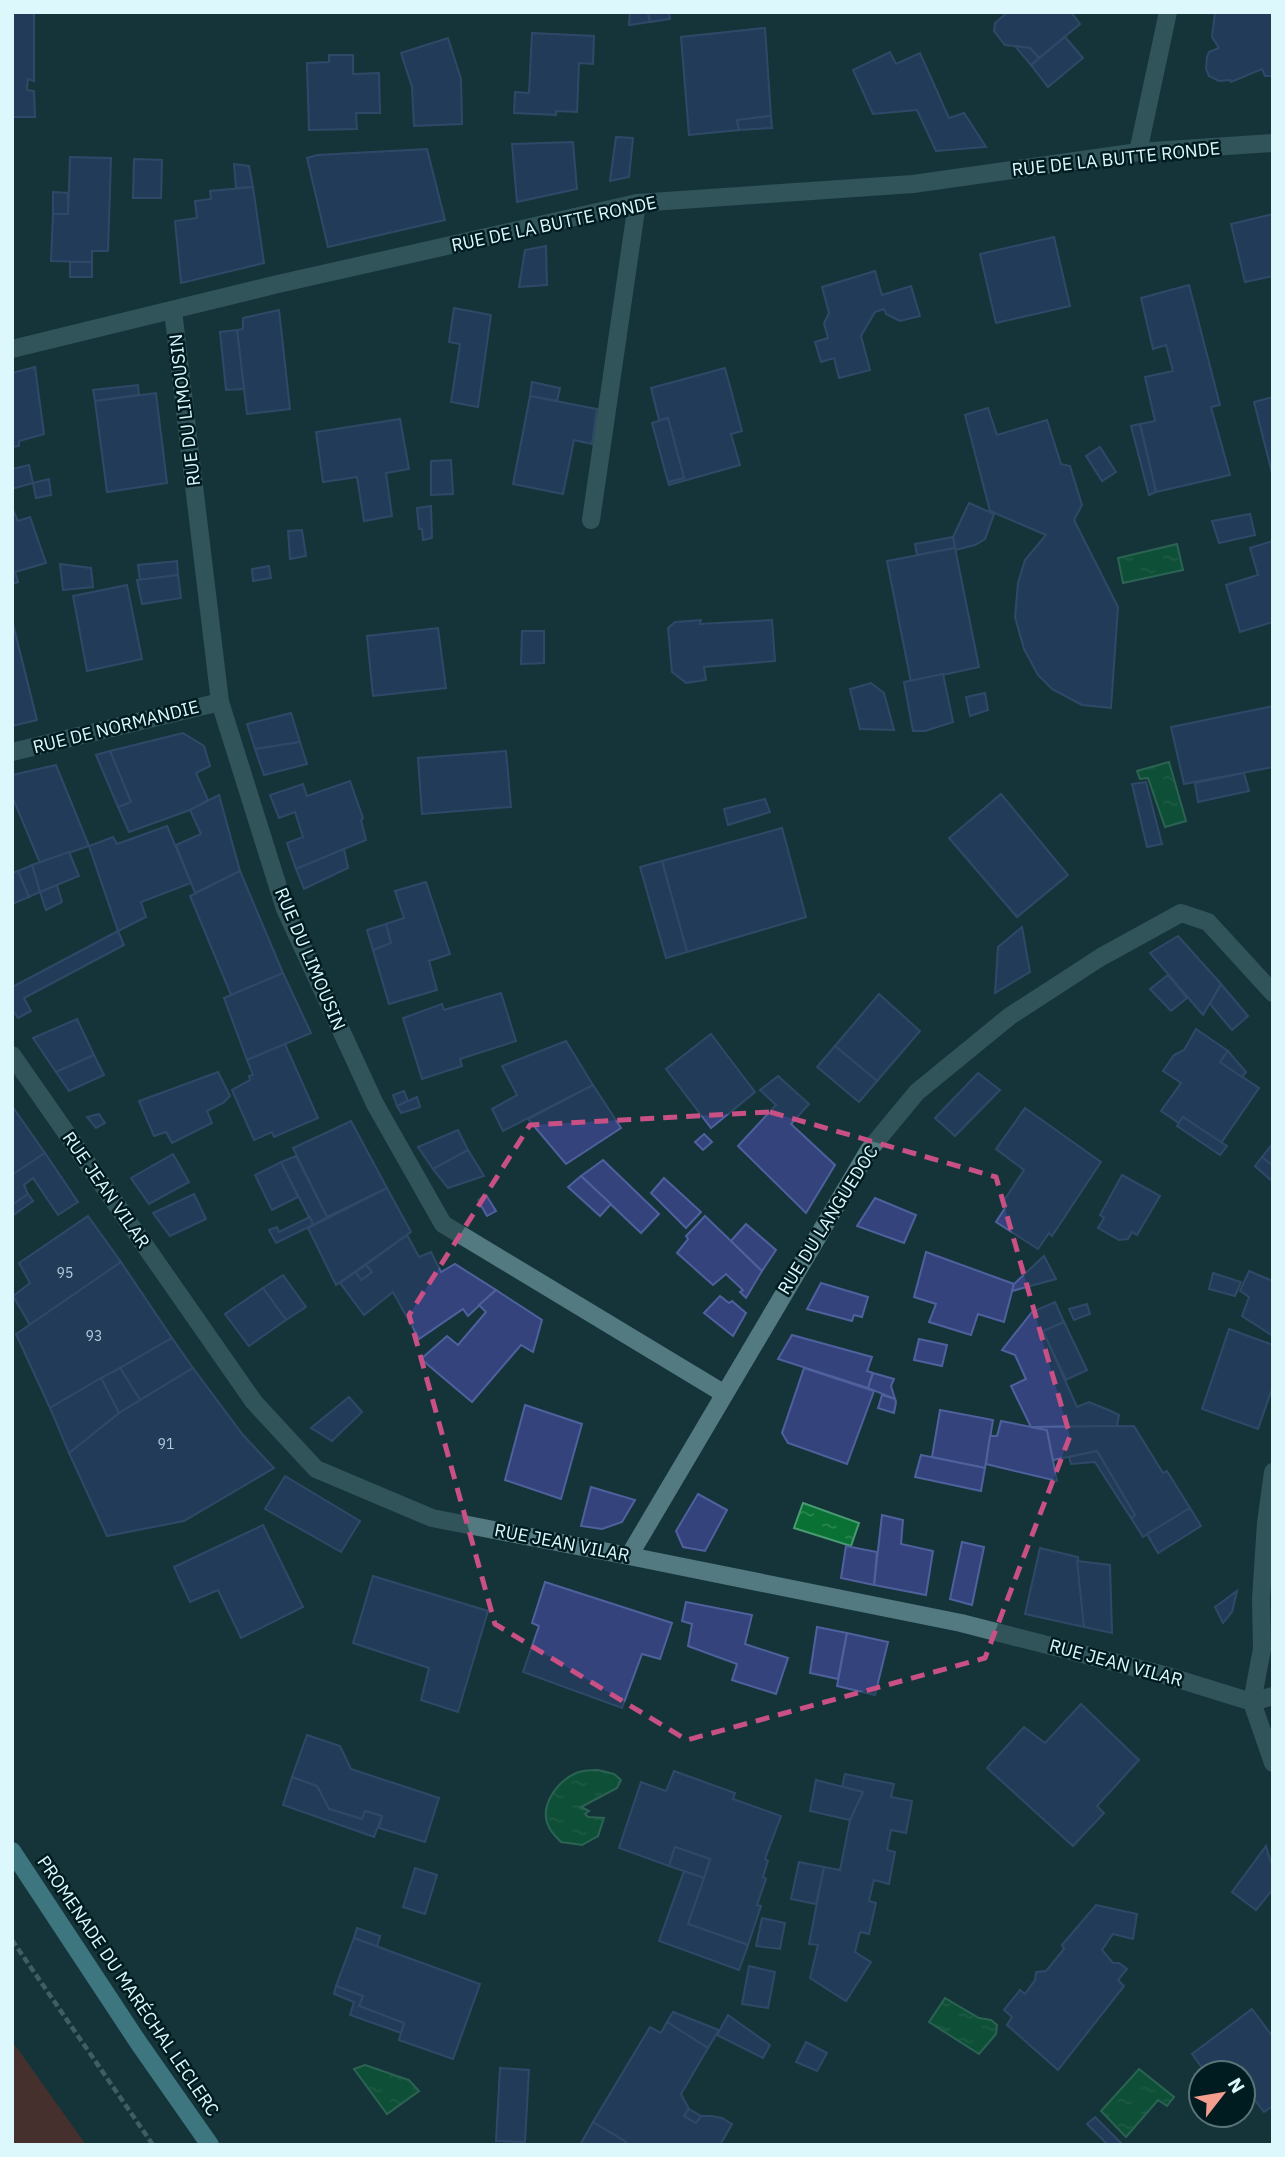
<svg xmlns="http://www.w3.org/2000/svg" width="1285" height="2157" font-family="'IBM Plex Sans',sans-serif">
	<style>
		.green { fill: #842a1f }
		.water { fill: url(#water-ripples); stroke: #489a70; stroke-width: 2 }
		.building { fill: #34437c; stroke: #4f619d; stroke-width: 2 }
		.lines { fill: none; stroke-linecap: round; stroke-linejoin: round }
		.path { stroke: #729096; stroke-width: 4.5; stroke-dasharray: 7 3.5; stroke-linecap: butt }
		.minor { stroke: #547a81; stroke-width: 18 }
		.major { stroke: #72c5d3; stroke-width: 18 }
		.marked { fill: none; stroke: #c85084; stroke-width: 5; stroke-dasharray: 14 9; stroke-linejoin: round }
		.labels { text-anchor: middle; stroke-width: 5; stroke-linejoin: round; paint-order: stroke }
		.number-label { font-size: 14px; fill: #b2cbdd }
		.street-label { font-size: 18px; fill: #dcf8fd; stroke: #001c21 }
	</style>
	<defs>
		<pattern id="water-ripples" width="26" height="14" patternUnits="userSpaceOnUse" patternTransform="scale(1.75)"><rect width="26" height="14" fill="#087133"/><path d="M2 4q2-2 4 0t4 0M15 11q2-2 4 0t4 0" fill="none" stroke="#2b8651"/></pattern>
	</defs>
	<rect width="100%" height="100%" fill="#14343a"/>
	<path class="green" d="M12,2041l74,104h-70l-4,-4z"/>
	<g class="water">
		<path d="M1177,544l6,26 -60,13 -5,-25z"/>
		<path d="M1169,762l17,59 -21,6 -17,-49 -8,1 -3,-8z"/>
		<path d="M803,1503l56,20 -8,23 -57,-18z"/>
		<path d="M598,1770l16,4 7,6 -4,8 -36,19 8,4 -4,3 3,3 16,1 -6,18 -16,9 -21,-3c-4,-4 -9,-9 -11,-13 -13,-22 7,-47 26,-56 7,-3 15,-3 22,-3z"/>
		<path d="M945,1998l34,20 12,2 6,5 -1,9 -17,20 -50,-32z"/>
		<path d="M365,2065l44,15 10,11 -32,23 -33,-45z"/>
		<path d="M1139,2069l35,28 -7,9 -9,-6 -32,37 -25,-26z"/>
	</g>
	<g class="building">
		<path d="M12,12h22v69l-6,-2 -1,11 7,1 1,26h-23z"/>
		<path d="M630,12h18l2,10 -21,3z"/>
		<path d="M648,12h21l1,7 -20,3z"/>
		<path d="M1008,12h63l9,12 -41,34 -9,-10 -25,-3 -11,-14 1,-8z"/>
		<path d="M1215,12h58v64h-8l-3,-7 -31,13 -1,-2 -11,1 -10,-5 -3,-7 1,-12 2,-5 10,-4 -7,-11z"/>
		<path d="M765,28l6,88 -34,4 2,10 -50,5 -8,-98z"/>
		<path d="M532,33l62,3 -1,28 -14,-1 -2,49 -21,-1v4l-42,-2 1,-21 14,1z"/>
		<path d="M1065,37l18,21 -35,29 -17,-22z"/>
		<path d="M448,38l13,41 1,45 -48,2 -2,-39 -11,-34z"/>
		<path d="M1015,46l15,2 9,10 -8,7z"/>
		<path d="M890,52l6,12 24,-11 29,65 15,-5 22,34 -50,4 -19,-41 -44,4 -20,-44z"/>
		<path d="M329,55h24v19l26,-1 1,40h-24l1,16 -48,1 -2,-67 22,-1z"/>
		<path d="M771,116l1,12 -33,2 -2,-10z"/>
		<path d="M616,137l17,1 -4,39 -19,4z"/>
		<path d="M573,142l4,47 -60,13 -5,-58z"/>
		<path d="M427,149l18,71 -117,27 -21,-89 10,-3z"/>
		<path d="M70,157l41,1 -3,93h-16v11l-41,-1 2,-47h15z"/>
		<path d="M134,159l28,1 -1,38h-28z"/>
		<path d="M234,164l15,2 4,21 -17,1z"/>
		<path d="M253,187l11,76 -83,20 -6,-62 22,-3 -2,-17 16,-2 -1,-8z"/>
		<path d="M53,192l15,1v21h-15z"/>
		<path d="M1273,214v62l-28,6 -14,-58z"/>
		<path d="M1054,237l16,69 -74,17 -16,-69z"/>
		<path d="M546,246l1,39 -28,2 6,-37z"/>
		<rect x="70" y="262" width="22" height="15"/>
		<path d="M875,271l7,24 29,-9 9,30 -20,5 -14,-7 -2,-5 -9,3 -14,24 9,34 -31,8 -5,-20 -13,4 -6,-20 13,-4 -4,-15 5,-10 -7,-26z"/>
		<path d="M1189,285l31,120 -9,2 19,68 -74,17 -16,-68 15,-3 -10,-44 28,-6 -7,-26 -13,4 -12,-51z"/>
		<path d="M454,308l37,7 -13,92 -27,-5 9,-58 -11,-2z"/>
		<path d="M279,310l11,99 -43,5 -10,-84 6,-1v-11z"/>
		<path d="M237,330l7,59 -18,1 -6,-58z"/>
		<path d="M35,367l9,67 -25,7v5l-7,1v-74z"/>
		<path d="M725,368l17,63 -11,3 9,31 -71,20 -1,-3 16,-4 -16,-60 -9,2 -8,-32z"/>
		<path d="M532,382l28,6 -3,13 -27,-5z"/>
		<path d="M138,385l1,10 -44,6 -2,-11z"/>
		<path d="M156,393l11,90 -60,9 -12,-91z"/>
		<path d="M530,396l67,13 -5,35 -18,-4 -11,54 -50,-10z"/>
		<path d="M1273,397v80l-19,-75z"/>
		<path d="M988,408l9,27 50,-15 14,44 9,2 12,39 -8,15 44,87 -7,101 -29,-3 -30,-16 -14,-14 -14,-26 -9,-32 3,-34 7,-23 21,-25 -56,-24 -25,-96z"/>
		<path d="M668,418l16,60 -16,4 -16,-59z"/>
		<path d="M400,419l9,50 -23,4 6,43 -28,5 -7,-44 -34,5 -7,-50z"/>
		<path d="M1140,424l16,68 -7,3 -18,-69z"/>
		<path d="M1100,447l16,25 -14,9 -16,-25z"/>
		<path d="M451,460l2,34 -22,1v-34z"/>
		<path d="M29,465l4,18 -21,6v-20z"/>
		<path d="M49,479l2,16 -15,3 -3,-15z"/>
		<path d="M969,503l25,11 -9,25 -10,6 -20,5 -2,-13z"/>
		<path d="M431,506l1,32 -9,2 -1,-11h-3l-2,-21z"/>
		<path d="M12,508l6,13 12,-4 16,46 -31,9 3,10 -6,2z"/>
		<path d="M1250,514l5,21 -36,8 -7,-22z"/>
		<path d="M302,530l4,26 -16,3 -2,-28z"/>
		<path d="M953,537l2,11 -38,7 -2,-11z"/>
		<path d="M1273,541v81l-33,10 -14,-47 32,-10 -8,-27z"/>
		<path d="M955,548l24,119 -68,15 -24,-121z"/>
		<path d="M177,561l1,14 -38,5 -2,-15z"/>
		<path d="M60,564l31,4 2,19 -30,3z"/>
		<path d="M269,566l2,12 -18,3 -1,-12z"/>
		<path d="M178,575l3,23 -39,6 -5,-24z"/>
		<path d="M127,585l15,74 -55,12 -14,-75z"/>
		<path d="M12,620l25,100 -25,6z"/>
		<path d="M701,620l-1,4 72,-4 3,41 -71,6 2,13 -20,3 -14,-11 -4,-44 7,-6z"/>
		<path d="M438,628l8,60 -73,8 -6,-60z"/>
		<path d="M522,631h22v32l-23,1z"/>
		<path d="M943,674l10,48 -28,9h-12l-9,-49z"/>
		<path d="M871,683l13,10 10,37 -34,-1 -10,-40z"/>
		<path d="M985,693l3,17 -18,6 -4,-19z"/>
		<path d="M1273,706v61l-89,17 -13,-57z"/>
		<path d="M291,713l9,29 -45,7 -8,-25z"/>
		<path d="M183,733l21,13 6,20 -14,7 12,27 -18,10 -61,22 -11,-25 13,-5 -21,-51z"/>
		<path d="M300,742l7,22 -43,11 -9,-26z"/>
		<path d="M110,751l21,51 -13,5 -22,-52z"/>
		<path d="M506,751l5,56 -89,7 -4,-56z"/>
		<path d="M56,765l33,81 -49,17 -28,-67v-21z"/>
		<path d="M1244,773l5,18 -51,11 -3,-19z"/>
		<path d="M350,781l13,37 -2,2 5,20 -70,29 -9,-26 16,-6 -8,-25 -16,6 -9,-23 33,-11 4,12z"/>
		<path d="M1146,782l16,62 -15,3 -15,-63z"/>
		<path d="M1001,794l67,81 -51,42 -68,-79z"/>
		<path d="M219,795l21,76 -45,22 -19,-48 25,-11 -11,-24z"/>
		<path d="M765,799l5,13 -42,13 -4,-16z"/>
		<path d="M167,826l24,57 -50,19 5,15 -28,14 -29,-85 24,-9 4,7z"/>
		<path d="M782,828l24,89 -119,35 -25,-91z"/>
		<path d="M344,849l4,19 -44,21 -8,-20z"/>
		<path d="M69,852l10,24 -39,16 -8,-27z"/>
		<path d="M662,861l25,91 -21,6 -26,-91z"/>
		<path d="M32,865l8,27 -11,5 -11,-26z"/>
		<path d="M18,871l11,26 -17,7v-31z"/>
		<path d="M240,871l43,102 -52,22 -41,-99z"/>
		<path d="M426,882l24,72 -21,7 8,29 -48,14 -16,-54 18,-7 -5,-19 18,-6 -9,-27z"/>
		<path d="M57,885l5,17 -16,8 -6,-18z"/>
		<path d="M386,924l5,19 -18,7 -6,-20z"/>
		<path d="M1022,927l8,45 -35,21 3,-46z"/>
		<path d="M118,931l6,14 -100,53 7,13 -13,7 -6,-9v-22z"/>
		<path d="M1178,936l43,48 -18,31 -53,-62z"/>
		<path d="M283,973l28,60 -64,27 -23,-62z"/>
		<path d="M1168,975l19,23 -16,13 -21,-22z"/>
		<path d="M1221,984l27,32 -16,14 -22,-26z"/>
		<path d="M501,993l15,48 -56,18 2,7 -40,13 -19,-61 39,-14 2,6z"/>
		<path d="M879,994l41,37 -43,50 -42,-35z"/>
		<path d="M77,1019l17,36 -38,17 -23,-34z"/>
		<path d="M1196,1029l32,22 -8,11 39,26 -38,55 -38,-26 -4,6 -18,-12 20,-28 -18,-12 11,-16 10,-5z"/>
		<path d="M711,1034l44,58 -44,36 -45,-59z"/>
		<path d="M566,1041l27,44 -90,46 -11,-22 25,-14 -15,-29z"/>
		<path d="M285,1044l33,74 -44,19 -2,-5 -18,8 -22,-50 18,-10 -1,-4 4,-1 -6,-15z"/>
		<path d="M835,1046l42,35 -18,21 -42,-35z"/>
		<path d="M1228,1051l18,21 -4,5 -22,-15z"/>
		<path d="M94,1055l10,20 -35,16 -13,-19z"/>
		<path d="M218,1072l12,24 -7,7 -16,8 5,12 -40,20 -6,-11 -12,4 -15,-35z"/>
		<path d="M978,1073l22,17 -45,46 -20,-18z"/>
		<path d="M778,1076l31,28 -18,20 44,41 -29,48 -68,-67 38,-41 -16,-15z"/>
		<path d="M593,1085l28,43 -55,36 -38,-45z"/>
		<path d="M404,1091l4,10 -11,5 -4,-11z"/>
		<path d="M417,1097l3,10 -19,6 -4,-7z"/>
		<path d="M12,1106l33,47 -33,22z"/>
		<path d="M1025,1108l76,54 -49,74 -3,-3 -11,16 -42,-27 11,-17 -4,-3 21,-32 -28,-21z"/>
		<path d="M99,1114l6,9 -9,5 -9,-11z"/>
		<path d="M1183,1117l44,29 -7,9 -43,-29z"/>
		<path d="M351,1121l36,67 -60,29 -34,-69z"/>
		<path d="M458,1130l10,20 -35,19 -15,-22z"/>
		<path d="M704,1134l8,8 -9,8 -8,-8z"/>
		<path d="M1273,1143v23l-11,-9z"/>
		<path d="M468,1150l16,26 -36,12 -15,-19z"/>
		<path d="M45,1153l33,49 -20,13 -25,-37 -9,7 4,9 -16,11v-30z"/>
		<path d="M173,1154l16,28 -40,22 -18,-26z"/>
		<path d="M296,1156l31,61 -14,8 -32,-63z"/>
		<path d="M1262,1157l11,9v16l-18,-16z"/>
		<path d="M603,1160l56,54 -18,19 -60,-57z"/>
		<path d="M281,1162l17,35 -26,13 -17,-35z"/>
		<path d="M1122,1175l38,21 -23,39 -5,-3 -4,7 -9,1 -21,-12 6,-10 -4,-3z"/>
		<path d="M581,1176l30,28 -11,12 -32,-29z"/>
		<path d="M664,1178l37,34 -15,16 -35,-35z"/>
		<path d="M387,1188l24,44 -75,53 -28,-57z"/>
		<path d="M28,1194l5,7 -21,15v-11z"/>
		<path d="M194,1194l12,25 -36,17 -17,-23z"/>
		<path d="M486,1195l10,16 -9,5 -9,-16z"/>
		<path d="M875,1198l41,17 -12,28 -47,-17z"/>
		<path d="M88,1216l33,46 -91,63 -17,-29 17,-13 -11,-20z"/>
		<path d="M705,1216l57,55 -16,27 -6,-6 3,-2 -17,-16 -13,11 -36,-32 11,-14 -2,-3z"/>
		<path d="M310,1217l3,8 -37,18 -7,-13 8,-3 2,5z"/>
		<path d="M746,1224l30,26 -14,21 -31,-30z"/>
		<path d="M407,1235l12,22 12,-5 10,20 14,-8 41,26 -28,26 -5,-7 -44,30 -26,-47 -29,23 -24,-32 16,-11 5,8 11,-8 -6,-7z"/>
		<path d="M926,1252l88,32 -10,38 -26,-8 -7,21 -42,-13 7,-18 -22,-7z"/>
		<path d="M1044,1256l12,23 -44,12 2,-7z"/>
		<path d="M121,1262l51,76 -122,70 -34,-74z"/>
		<path d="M366,1265l6,7 -11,8 -5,-8z"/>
		<path d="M1249,1271l24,10v55l-31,-20 7,-19 -9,-6z"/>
		<path d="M1213,1273l28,9 -6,14 -26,-7z"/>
		<path d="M283,1275l23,32 -20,13 -23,-32z"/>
		<path d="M821,1283l47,14 -6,20 -8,-2 -2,6 -45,-12z"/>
		<path d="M263,1288l23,32 -37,26 -24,-32z"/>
		<path d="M496,1290l46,30 -9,32 -12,-7 -49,57 -51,-43 26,-23 11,9 28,-33 -7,-7z"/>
		<path d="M720,1296l9,7 3,-2 14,12 -13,23 -29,-23z"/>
		<path d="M1055,1302l9,20 -21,9 34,76 12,-5 22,9 8,4 -2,11 -86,1 -20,-41 15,-7 -11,-24 -13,-5 30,-38z"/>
		<path d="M1087,1304l3,10 -16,6 -5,-11z"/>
		<path d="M1064,1322l23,48 -21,10 -23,-49z"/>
		<path d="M1229,1329l44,16v41l-15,43 -56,-20z"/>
		<path d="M792,1335l80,22 -5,14 6,2 -5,15 -90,-29z"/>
		<path d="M172,1338l21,30 -53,32 -20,-32z"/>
		<path d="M919,1339l28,6 -5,21 -28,-6z"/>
		<path d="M120,1368l20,32 -21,13 -18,-35z"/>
		<path d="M193,1368l50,67 31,33 -90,53 -77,15 -38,-83 50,-40z"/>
		<path d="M804,1368l70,23 -27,73 -59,-21 -6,-10z"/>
		<path d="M873,1373l21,6 -3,7 4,13 -27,-11z"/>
		<path d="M101,1378l18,35 -50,40 -19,-45z"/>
		<path d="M882,1395l13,4 1,3 -2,11 -16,-5z"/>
		<path d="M349,1397l13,15 -30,29 -21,-13z"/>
		<path d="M525,1405l57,19 -21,75 -56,-19z"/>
		<path d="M940,1410l53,10 -8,48 -53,-11z"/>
		<path d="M1001,1421l46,9 10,51 -71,-17 4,-28h7z"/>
		<path d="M1134,1426l29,47 4,-2 23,37 -47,29 -12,-19 4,-3 -38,-64 -44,9 -6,-30 -16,-3z"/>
		<path d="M1097,1451l38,64 -4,3 -36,-56 -24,2 -2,-7z"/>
		<path d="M921,1455l64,13 -4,23 -66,-14z"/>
		<path d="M285,1476l75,45 -19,31 -76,-43z"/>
		<path d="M591,1487l44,13 -13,22 -20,7 -21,-3z"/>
		<path d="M698,1494l29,16 -22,41 -22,-4 -7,-16z"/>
		<path d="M1190,1508l11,18 -43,27 -11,-19z"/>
		<path d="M882,1515l21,5 -2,24 32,7 -7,44 -52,-10z"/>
		<path d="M263,1525l40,82 -62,31 -23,-48 -28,12 -16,-35z"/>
		<path d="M962,1542l22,5 -12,58 -22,-6z"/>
		<path d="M846,1546l31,6 -3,33 -33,-7z"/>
		<path d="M1040,1548l38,9 6,70 -59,-13z"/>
		<path d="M1077,1561l33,4 2,68 -28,-6z"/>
		<path d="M373,1576l115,35 -30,101 -37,-12 8,-32 -76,-25z"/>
		<path d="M545,1582l127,41 -12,36 -18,-5 -20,54 -99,-36 16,-46 -7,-3z"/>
		<path d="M1237,1591l-5,21 -9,11 -8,-16z"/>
		<path d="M686,1602l66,13 -7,29 43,14 -12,36 -44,-14 5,-16 -49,-18 4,-22 -10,-3z"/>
		<path d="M817,1627l30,6 -9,46 -28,-6z"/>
		<path d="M847,1633l41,9 -13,53 -38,-9z"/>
		<path d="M1081,1704l58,56 -42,46 7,7 -31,33 -86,-78 37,-41 21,16z"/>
		<path d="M307,1735l33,11 11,23 88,29 -14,44 -46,-14 3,-12 -17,-5 -3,8 -33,-10 -12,-23 -25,-9z"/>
		<path d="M674,1771l61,22 -2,6 48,17 -16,43 3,2 -5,16 3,2 -9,26 4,1 -13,39 -60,-21 22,-65 -35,-12 -6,19 -50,-18 22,-66 25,9z"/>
		<path d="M845,1774l49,10 -3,13 21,4 -6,32 -15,-3 -4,20 8,2 -6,32 -15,-4 -5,21 7,2 -7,31 -9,-2 -5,20 16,10 -25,39 -36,-23 8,-33 -9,-1 15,-77 16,3 10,-50 13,-28 -21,-5z"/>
		<path d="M292,1777l25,9 12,23 33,10 3,-8 17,5 -8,21 -91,-32z"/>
		<path d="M816,1780l47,12 -13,28 -40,-9z"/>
		<path d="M1266,1846l7,23v20l-17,21 -24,-18z"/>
		<path d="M675,1847l35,12 -6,19 -35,-12z"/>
		<path d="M799,1862l25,5 -8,37 -25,-5z"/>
		<path d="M415,1868l22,7 -12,39 -22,-7z"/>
		<path d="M684,1871l20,7 -16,46 60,21 -9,25 -80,-29z"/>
		<path d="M1096,1905l41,9 -4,25 -20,-5 -11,16 11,13h6l8,6 -9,11 6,6 -66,84 -51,-45 5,-8 -8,-7 16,-20 5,4 10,-14 1,-8 10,-1 18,-22 -2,-4z"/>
		<path d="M762,1918l23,5 -5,26 -24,-3z"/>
		<path d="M357,1928l23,8 -3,11 -23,-9z"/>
		<path d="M354,1938l126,46 -27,75 -54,-19 5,-17 -45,-17 4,-10 -27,-10z"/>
		<path d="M749,1966l26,6 -7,36 -26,-4z"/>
		<path d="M336,1986l27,10 -4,10 45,17 -3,10 -51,-18 4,-13 -20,-8z"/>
		<path d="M1252,2009l21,28v69l-9,6 -21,-27v-12h-37l-14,-19z"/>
		<path d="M673,2012l46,18 -11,18 -41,-26z"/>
		<path d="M728,2015l42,30 -7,13 -46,-23z"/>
		<path d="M667,2022l41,26 -27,46 8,15 -5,7 12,7 5,-7h10l11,2 10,6 -12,21h-96l2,-3 -33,-20 57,-95 11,6z"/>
		<path d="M806,2042l21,11 -10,18 -21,-9z"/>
		<path d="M500,2068l29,2 -4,72 -29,-1z"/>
		<path d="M689,2109l12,7 -5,7 -12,-7z"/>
		<path d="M1095,2117l28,28h-15l-21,-21z"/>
		<path d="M593,2122l33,20 -2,3h-44z"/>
	</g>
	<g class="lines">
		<path class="path" d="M12,1940l141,205"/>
		<g class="minor">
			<path d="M1138,152l30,-140"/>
			<path d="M173,311l47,391 65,207 90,195 68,120 280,169"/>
			<path d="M12,349l266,-65 359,-81 276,-19 225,-32 135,-9"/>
			<path d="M591,520l46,-317"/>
			<path d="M12,752l208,-50"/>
			<path d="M12,1055l242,347 62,67 116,49 197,38 332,67 207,53 84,26"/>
			<path d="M1273,1472l-7,51 -5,76 1,50 -10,53 21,61"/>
			<path d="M629,1556l240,-406 48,-58 93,-76 91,-59 80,-44 27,9 65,71"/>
			<path d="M1252,1702l21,-6"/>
		</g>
		<path class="major" d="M12,1851l126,191 72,103"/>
	</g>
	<path d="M0 0H1285V2157H0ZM770,1112l226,65 74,259 -85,222 -298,82 -192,-116 -86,-309 121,-190z" fill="#14343a" fill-opacity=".55" fill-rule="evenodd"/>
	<path class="marked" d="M770,1112l226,65 74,259 -85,222 -298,82 -192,-116 -86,-309 121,-190z"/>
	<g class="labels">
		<g class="number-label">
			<text x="65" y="1278">95</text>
			<text x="94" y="1341">93</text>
			<text x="166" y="1449">91</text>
		</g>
		<g class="street-label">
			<text transform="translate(1116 159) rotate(-6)" y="6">RUE DE LA BUTTE RONDE</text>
			<text transform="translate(554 224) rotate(-12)" y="6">RUE DE LA BUTTE RONDE</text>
			<text transform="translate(185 410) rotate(-97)" y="6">RUE DU LIMOUSIN</text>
			<text transform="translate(116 727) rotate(-14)" y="6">RUE DE NORMANDIE</text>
			<text transform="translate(310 959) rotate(67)" y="6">RUE DU LIMOUSIN</text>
			<text transform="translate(106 1190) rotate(55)" y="6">RUE JEAN VILAR</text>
			<text transform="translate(828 1220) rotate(-58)" y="6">RUE DU LANGUEDOC</text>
			<text transform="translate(562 1543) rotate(11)" y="6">RUE JEAN VILAR</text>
			<text transform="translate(1116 1663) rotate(15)" y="6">RUE JEAN VILAR</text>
			<text transform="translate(128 1986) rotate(56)" y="6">PROMENADE DU MARÉCHAL LECLERC</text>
		</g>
	</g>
	<rect width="1285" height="2157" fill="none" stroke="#dcf8fd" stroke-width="28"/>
	<g transform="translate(1222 2094) rotate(59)"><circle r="33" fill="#001c21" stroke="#587479" stroke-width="2"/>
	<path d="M0-5L12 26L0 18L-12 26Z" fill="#f59d8e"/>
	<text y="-10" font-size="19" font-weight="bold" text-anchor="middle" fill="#dcf8fd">N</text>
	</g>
</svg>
